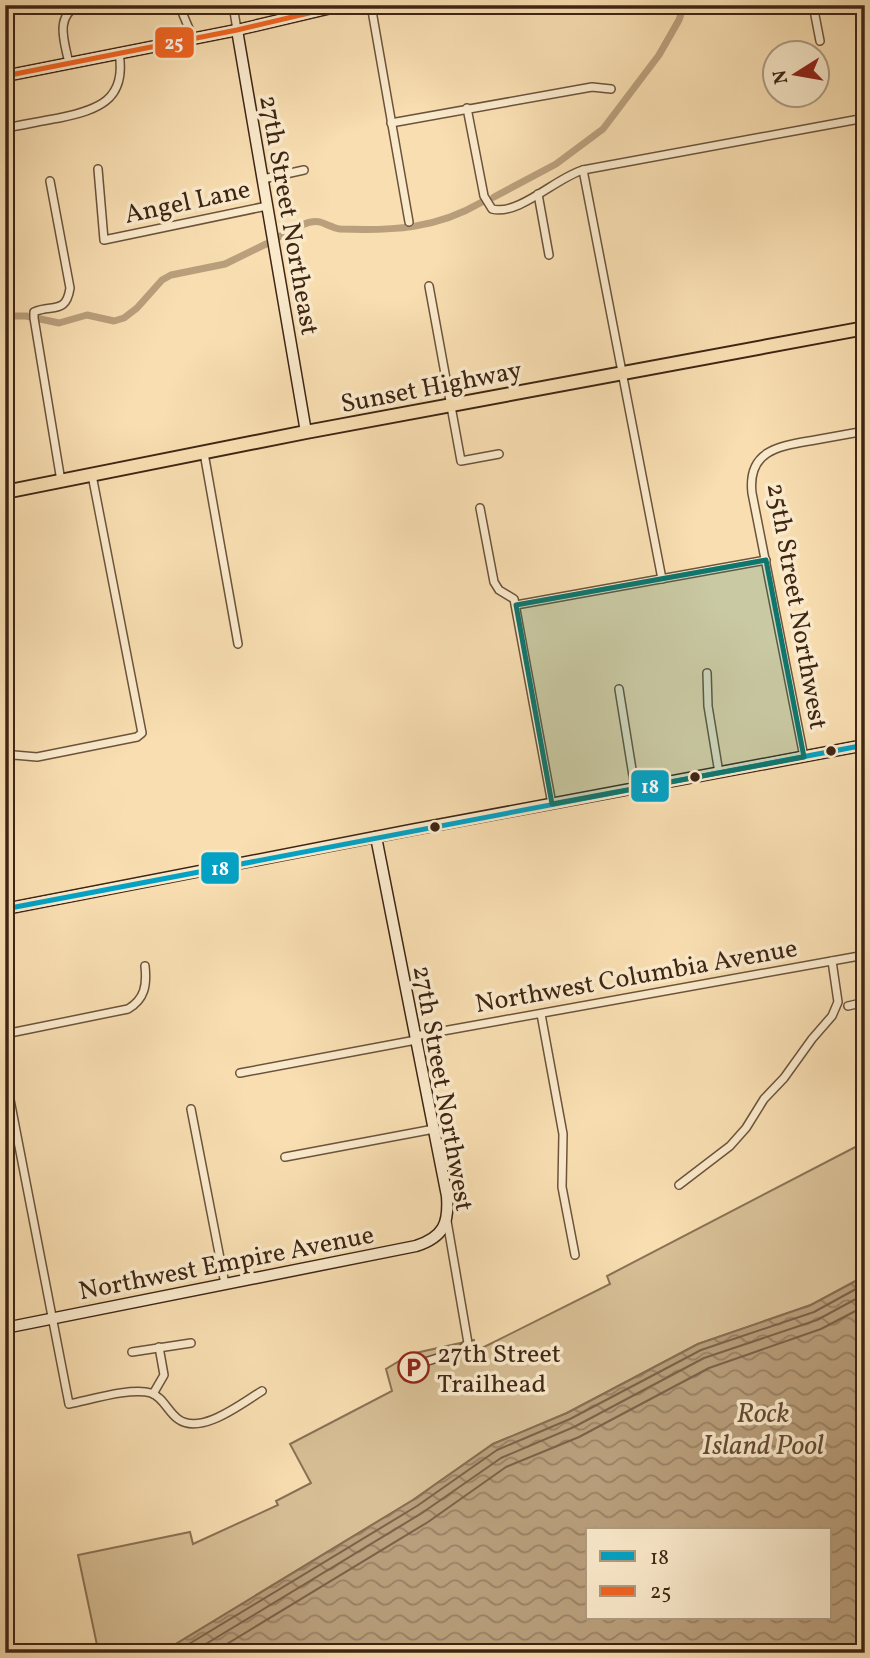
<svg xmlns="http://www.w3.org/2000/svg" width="870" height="1658" font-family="Vollkorn,serif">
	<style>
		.park { fill: #d8bf96; stroke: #8b7255; stroke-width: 2 }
		.water { fill: url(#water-waves); stroke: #886e52; stroke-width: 2; fill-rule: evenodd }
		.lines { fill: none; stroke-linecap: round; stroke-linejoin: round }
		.shore { stroke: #7c6248; stroke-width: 2 }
		.canal { stroke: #b99f7c; stroke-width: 7 }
		.street-casing { stroke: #6c533b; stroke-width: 10 }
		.secondary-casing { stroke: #3e2514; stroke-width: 13 }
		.highway-casing { stroke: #3e2514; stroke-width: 16 }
		.street { stroke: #faeacc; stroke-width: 7 }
		.secondary { stroke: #faeacc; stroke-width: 10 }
		.highway { stroke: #f8deb1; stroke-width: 12 }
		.bus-1-casing { stroke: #faeacc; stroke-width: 10 }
		.bus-2-casing { stroke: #faeacc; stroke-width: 10 }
		.bus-1 { stroke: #03a2c5; stroke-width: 5 }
		.bus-2 { stroke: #f26522; stroke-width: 5 }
		.marked { fill: #0f766e; fill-opacity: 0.2; stroke: #0f766e; stroke-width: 5; stroke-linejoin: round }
		.bus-dot { fill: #3e2514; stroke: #faeacc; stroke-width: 2.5 }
		.labels { text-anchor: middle; stroke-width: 7; stroke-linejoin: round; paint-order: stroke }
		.street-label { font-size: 26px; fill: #3e2514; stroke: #faeacc }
		.poi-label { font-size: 26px; fill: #3e2514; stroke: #faeacc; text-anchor: start }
		.water-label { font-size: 28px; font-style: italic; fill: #634a33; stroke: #faeacc }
		.line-badge { stroke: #faeacc; stroke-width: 2.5 }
		.badge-label { font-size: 19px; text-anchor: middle; font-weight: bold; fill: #fff }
	</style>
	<defs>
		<pattern id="water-waves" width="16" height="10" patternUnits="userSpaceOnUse" patternTransform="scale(1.75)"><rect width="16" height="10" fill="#b99f7c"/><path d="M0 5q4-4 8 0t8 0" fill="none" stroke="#988164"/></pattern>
	</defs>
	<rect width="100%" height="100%" fill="#f8deb1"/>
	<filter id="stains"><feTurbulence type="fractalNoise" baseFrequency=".00286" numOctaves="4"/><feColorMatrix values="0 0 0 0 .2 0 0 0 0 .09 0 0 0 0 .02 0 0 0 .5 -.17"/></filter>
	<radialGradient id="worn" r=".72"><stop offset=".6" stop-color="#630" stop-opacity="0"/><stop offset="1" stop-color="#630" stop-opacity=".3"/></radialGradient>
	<path class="park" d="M865,1142v134l-54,29 -113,39 -131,69 -74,31 -80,56 -252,153h-100l36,-8 -19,-90 112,-23 3,12 85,-39 -2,-4 35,-18 -21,-39 102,-53 -6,-22 25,-15 63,-14 2,11 134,-67 -3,-8z"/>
	<path class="water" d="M865,1276v377h-704l252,-153 80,-56 74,-31 131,-69 113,-39zM588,1530h242v88h-242z"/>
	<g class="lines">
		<g class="shore">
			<path d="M174,1653l243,-147 80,-56 73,-31 131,-69 113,-38 51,-28"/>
			<path d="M191,1653l231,-140 79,-55 73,-31 130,-69 113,-38 48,-26"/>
			<path d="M212,1653l216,-131 78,-55 73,-30 130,-69 112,-39 44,-23"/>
		</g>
		<g class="canal">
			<path d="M494,197l62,-33 47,-35 56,-74 20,-35 5,-15"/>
			<path d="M279,237c10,-6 29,-18 41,-15 7,2 13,6 20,7 53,2 96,0 142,-27"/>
			<path d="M5,316h21l33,7 28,-8 27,6 10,-3 13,-10 25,-28 9,-5 54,-11 41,-20"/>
		</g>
		<defs>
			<g id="street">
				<path d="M179,5l14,33"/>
				<path d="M233,5l4,25"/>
				<path d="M371,5l38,217"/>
				<path d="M813,5l7,36"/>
				<path d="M69,64c-4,-22 -15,-46 9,-59"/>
				<path d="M467,108l17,88 8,13c27,7 65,-32 91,-39l282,-52"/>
				<path d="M391,123l201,-36 19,2"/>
				<path d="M5,128c18,-3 36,-7 54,-10 39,-8 68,-18 60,-65"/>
				<path d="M98,169l6,71 163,-34"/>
				<path d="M583,170l79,409"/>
				<path d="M263,179l41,-9"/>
				<path d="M50,181l20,107c-4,27 -18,16 -36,24v6l27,163"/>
				<path d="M538,194l11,61"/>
				<path d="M429,286l32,175 38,-7"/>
				<path d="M204,453l34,191"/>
				<path d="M480,508l14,74 5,8 15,9 38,205"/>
				<path d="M516,605l250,-45"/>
				<path d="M707,673l1,33 11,67"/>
				<path d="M619,689l16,99"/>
				<path d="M5,757l9,-2 23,2 100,-20 5,-4 -50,-258"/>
				<path d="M804,757l-52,-264c-5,-44 29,-47 63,-53 16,-3 33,-6 50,-9"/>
				<path d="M848,1006l17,-4"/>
				<path d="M541,1014l22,120 -1,53 13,68"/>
				<path d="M5,1034l123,-25c17,-10 19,-24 17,-43"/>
				<path d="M415,1036l450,-81"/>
				<path d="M240,1073l176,-33"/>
				<path d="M5,1074l64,330c21,-4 62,-17 82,-11 12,4 17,19 27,26 23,17 64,-16 84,-28"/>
				<path d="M191,1109l34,175"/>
				<path d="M285,1157l149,-28"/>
				<path d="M679,1185l51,-39 16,-18 18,-29 20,-21 28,-39 20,-23 6,-14 -6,-41"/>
				<path d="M132,1352l59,-9"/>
				<path d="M407,1377l5,-11 48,-15 8,-8 -21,-122"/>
				<path d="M153,1394l11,-19 -5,-28"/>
				<path d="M5,1489l1,6"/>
			</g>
			<g id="secondary">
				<path d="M237,30l69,402"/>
				<path d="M5,76l232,-46 107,-25"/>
				<path d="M5,909l406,-79 454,-85"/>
				<path d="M5,1328l411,-82c28,-9 33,-23 31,-50l-71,-359"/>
			</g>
			<path id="highway" d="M5,492l301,-60 559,-104"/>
		</defs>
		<use href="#street" class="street-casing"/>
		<use href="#secondary" class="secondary-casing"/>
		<use href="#highway" class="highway-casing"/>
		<use href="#street" class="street"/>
		<use href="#secondary" class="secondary"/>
		<use href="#highway" class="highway"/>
		<defs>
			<path id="bus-1" d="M5,909l860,-164"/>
			<path id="bus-2" d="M5,76l232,-46 106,-25"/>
		</defs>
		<use href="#bus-1" class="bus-1-casing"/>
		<use href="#bus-2" class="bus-2-casing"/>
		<use href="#bus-1" class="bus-1"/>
		<use href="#bus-2" class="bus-2"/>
	</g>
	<path class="marked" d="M766,560l38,197 -252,47 -36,-199z"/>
	<defs>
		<symbol id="parking-ring" viewBox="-11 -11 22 22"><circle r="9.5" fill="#faeacc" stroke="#8f2418" stroke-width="1.5"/><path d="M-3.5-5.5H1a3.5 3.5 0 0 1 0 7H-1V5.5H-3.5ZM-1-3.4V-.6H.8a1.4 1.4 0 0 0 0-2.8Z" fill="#8f2418"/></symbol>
	</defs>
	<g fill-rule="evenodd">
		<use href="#parking-ring" x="396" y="1350" width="35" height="35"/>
	</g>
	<g class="bus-dot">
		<circle cx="831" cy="751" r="6"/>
		<circle cx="695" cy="777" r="6"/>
		<circle cx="435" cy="827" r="6"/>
	</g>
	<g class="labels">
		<g class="street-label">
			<text transform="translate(187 201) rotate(-12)" y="9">Angel Lane</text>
			<text transform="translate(290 215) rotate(80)" y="9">27th Street Northeast</text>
			<text transform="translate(431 386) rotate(-11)" y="9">Sunset Highway</text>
			<text transform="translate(798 606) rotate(80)" y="9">25th Street Northwest</text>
			<text transform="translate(636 975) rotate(-10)" y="9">Northwest Columbia Avenue</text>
			<text transform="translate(444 1088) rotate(80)" y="9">27th Street Northwest</text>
			<text transform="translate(226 1262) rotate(-11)" y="9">Northwest Empire Avenue</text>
		</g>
		<g class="poi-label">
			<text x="437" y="1362">27th Street<tspan x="437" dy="30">Trailhead</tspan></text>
		</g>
		<g class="water-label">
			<text x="763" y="1422">Rock<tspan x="763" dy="32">Island Pool</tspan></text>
		</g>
	</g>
	<g class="line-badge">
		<rect x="154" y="26" width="41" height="33" rx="7" fill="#f26522"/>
		<rect x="630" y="769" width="40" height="34" rx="7" fill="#03a2c5"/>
		<rect x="200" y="851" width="40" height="34" rx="7" fill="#03a2c5"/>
	</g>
	<g class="badge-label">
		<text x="174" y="49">25</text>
		<text x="650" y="793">18</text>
		<text x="220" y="875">18</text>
	</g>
	<rect width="870" height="1658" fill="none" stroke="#f8deb1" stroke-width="28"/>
	<rect x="7" y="7" width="856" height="1644" fill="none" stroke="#3e2514" stroke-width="3.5"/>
	<rect x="14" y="14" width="842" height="1630" fill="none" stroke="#3e2514" stroke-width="2"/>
	<rect x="586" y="1528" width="245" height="91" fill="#faeacc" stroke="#af9b82" stroke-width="2"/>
	<rect x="600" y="1551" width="35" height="10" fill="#03a2c5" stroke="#af9b82" stroke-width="2"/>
	<text x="650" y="1564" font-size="21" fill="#3e2514">18</text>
	<rect x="600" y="1586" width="35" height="10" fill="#f26522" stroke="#af9b82" stroke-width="2"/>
	<text x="650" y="1598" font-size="21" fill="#3e2514">25</text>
	<g transform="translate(796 74) rotate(259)"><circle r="33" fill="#faeacc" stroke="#af9b82" stroke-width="2"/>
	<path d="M0-5L12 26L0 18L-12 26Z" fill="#8f2418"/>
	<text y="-10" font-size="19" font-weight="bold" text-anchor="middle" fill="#3e2514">N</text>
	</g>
	<rect width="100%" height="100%" filter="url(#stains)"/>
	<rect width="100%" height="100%" fill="url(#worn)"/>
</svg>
